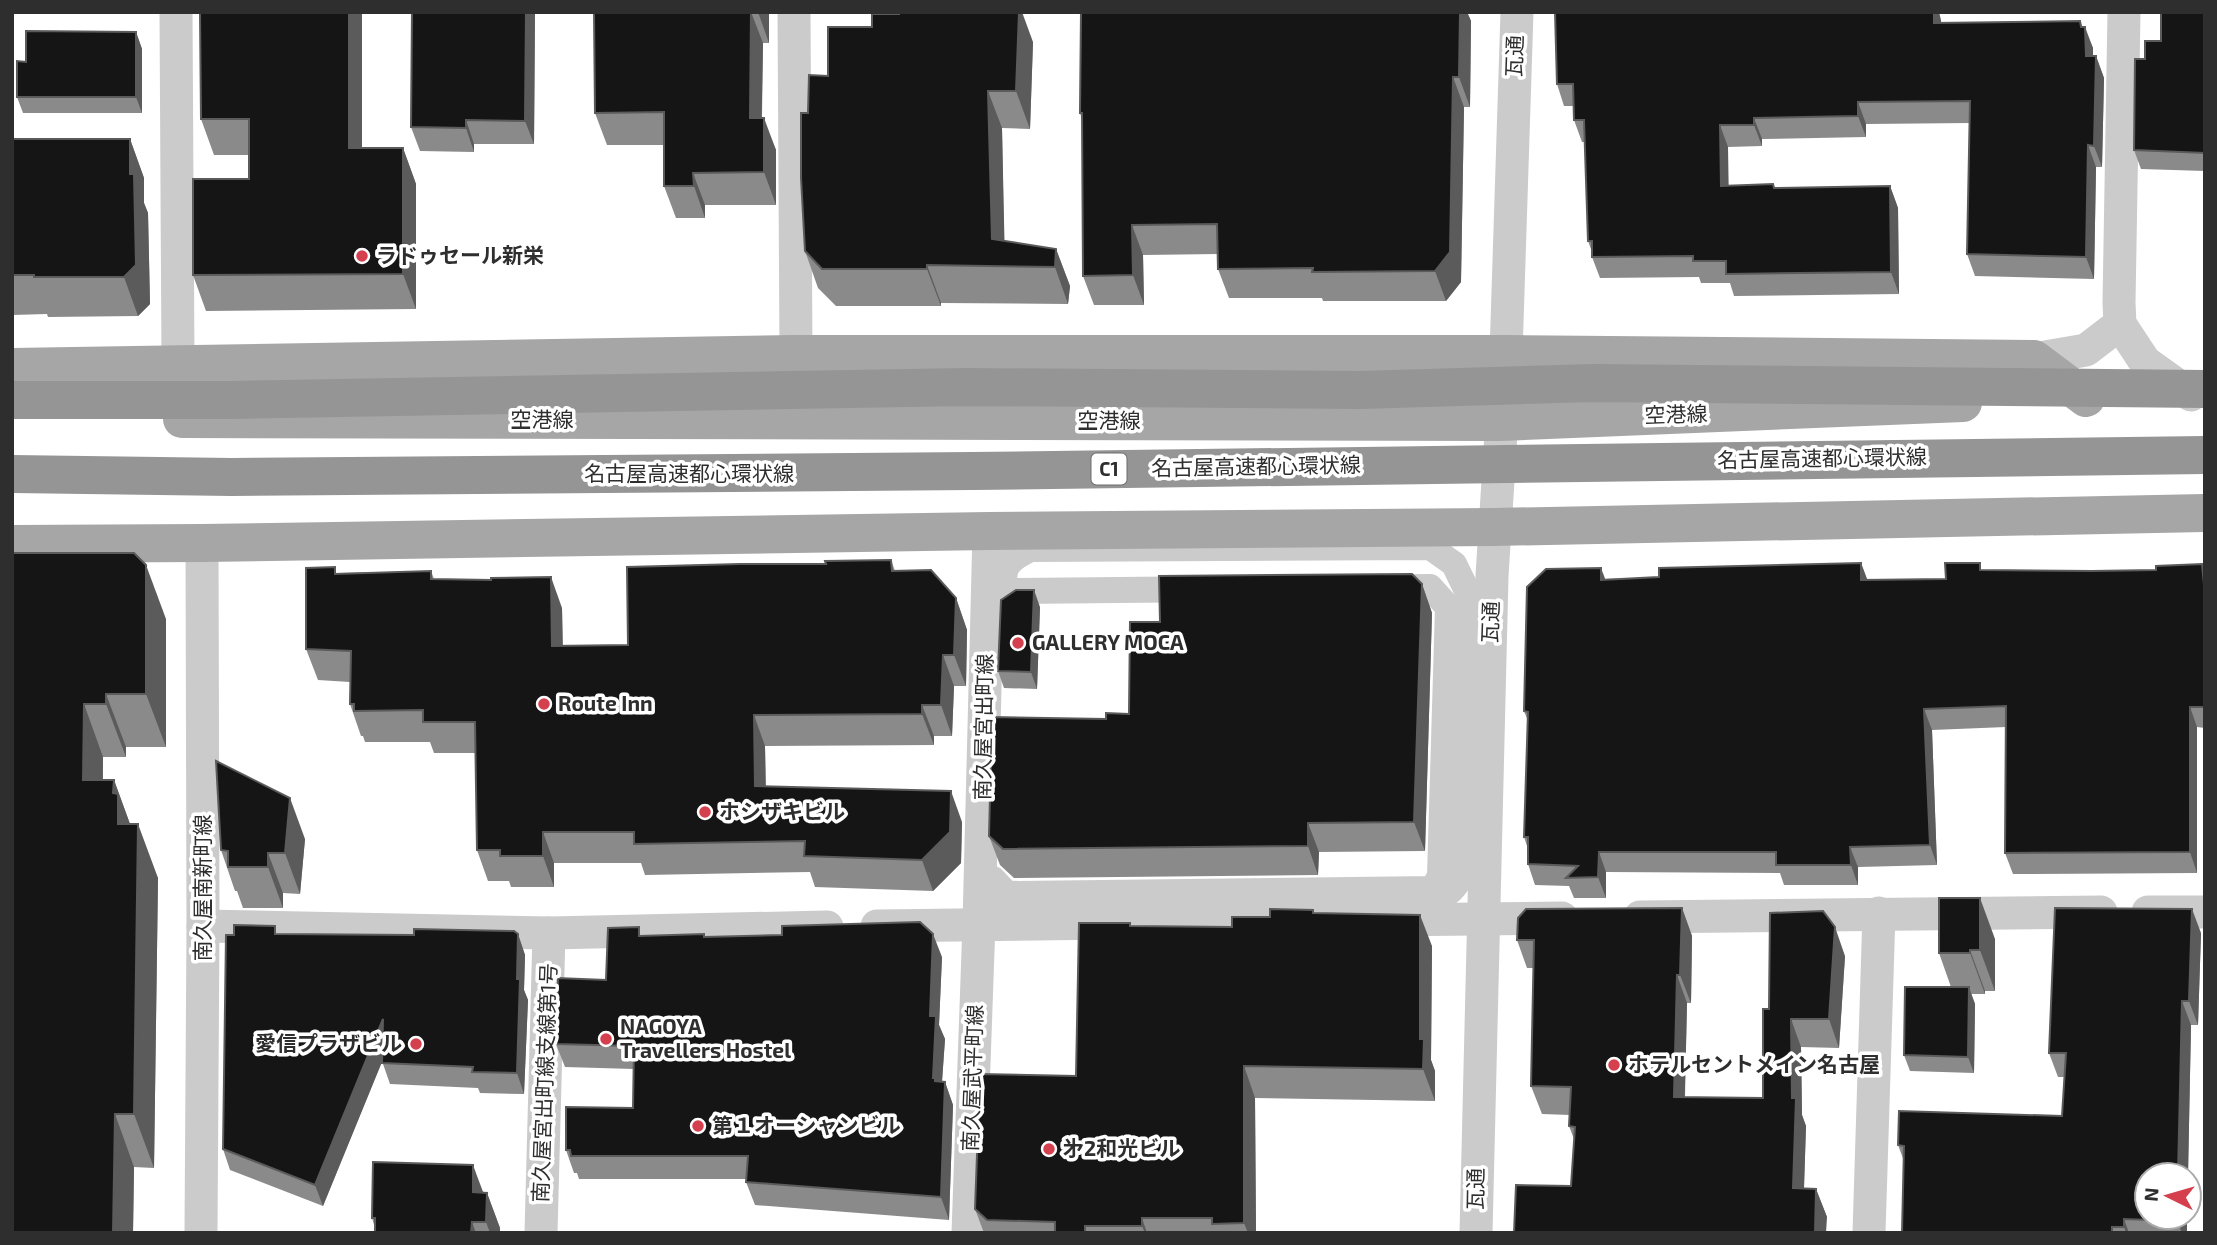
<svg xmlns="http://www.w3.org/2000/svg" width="2217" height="1245" font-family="'Exo 2','Noto Sans JP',sans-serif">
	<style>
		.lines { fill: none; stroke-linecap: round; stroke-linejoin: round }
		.pedestrian { stroke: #cbcbcb; stroke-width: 26 }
		.minor { stroke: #cbcbcb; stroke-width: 33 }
		.primary { stroke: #a6a6a6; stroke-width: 38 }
		.motorway { stroke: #959595; stroke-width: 38 }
		.motorway-bridge { stroke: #959595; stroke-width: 38 }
		.wall { fill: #8a8a8a }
		.shaded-wall { fill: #5b5b5b }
		.building { fill: #151515; stroke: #5b5b5b; stroke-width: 2 }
		.poi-dot { fill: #d5404f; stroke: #fff; stroke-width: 2.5 }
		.labels { text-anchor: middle; stroke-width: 7; stroke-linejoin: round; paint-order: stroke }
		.shield { fill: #fff; stroke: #6d6d6d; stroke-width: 2 }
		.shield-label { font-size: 19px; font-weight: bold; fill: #2e2e2e }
		.street-label { font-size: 21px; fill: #2e2e2e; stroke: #fff }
		.poi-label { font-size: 21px; font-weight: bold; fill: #2e2e2e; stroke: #fff; text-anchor: start }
	</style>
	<rect width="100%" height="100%" fill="#fff"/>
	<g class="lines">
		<path class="pedestrian" d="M1430,547l24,17 17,35 -6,272c-8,15 -17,25 -33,31l-435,4 -5,-6 1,-21 14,15 426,-5 7,-13 8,-269 -18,-20 -414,4 -12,10c0,-31 -4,-37 26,-52z"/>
		<g class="minor">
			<path d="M176,12l2,351"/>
			<path d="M794,12l2,342"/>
			<path d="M2124,12l-5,291 1,21 25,38 46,33"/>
			<path d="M2034,359l52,-9 34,-26"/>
			<path d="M2148,912h57"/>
			<path d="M1640,917l461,-5"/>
			<path d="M1378,920l184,-2"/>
			<path d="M203,926l346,7 278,-6"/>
			<path d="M877,926l398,-5"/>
			<path d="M201,1233l2,-307 -1,-383"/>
			<path d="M541,1233l8,-300"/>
			<path d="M968,1233l11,-310 10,-392"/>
			<path d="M1476,1233l16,-657 14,-222 11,-342"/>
			<path d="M1869,1233l10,-320"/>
		</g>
		<g class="primary">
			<path d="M12,367l784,-13h710l528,5 52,39"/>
			<path d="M182,419l1318,3 463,-19"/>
			<path d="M12,544l190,-1 787,-12 505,-4 711,-14"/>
		</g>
		<path class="motorway" d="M12,400h219l736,-13 394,3"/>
		<g class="motorway-bridge">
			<path d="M1361,390l232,-7 612,6"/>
			<path d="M12,474l220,3 740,-6 1233,-16"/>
		</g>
	</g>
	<g class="wall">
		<path d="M362,12v136h41l13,36v125l-210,2 -13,-36 56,-96v-24h-35l-13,-36z"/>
		<path d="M535,12l-1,132h-60v8l-54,-1 -9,-24z"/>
		<path d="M594,12h175v31h-6l-1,75 14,32v55h-71v13h-29l-12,-32v-41h-57l-12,-32z"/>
		<path d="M1081,12h386l4,9 -1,86h-6l-3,175 -15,19h-123l-1,-3h-93l-11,-29v-15l-75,1 1,50h-50l-11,-29 -1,-157 -2,-6z"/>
		<path d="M2205,12v159l-64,-2 -7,-19 11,-91 16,-18z"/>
		<path d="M1941,20v3l142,4 10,21v8h3l8,22 -2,89h-6l-2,112 -119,-3 -8,-22 3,-131 -104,1v13l-104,2v7l-34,1v39l45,-2 2,4 115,-2 8,22 1,86 -165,2 -4,-13h-29l-2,-6 -99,1 -8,-21v-5l-4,-11 -3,-99h-3l-8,-22v-14h-10l-7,-22z"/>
		<path d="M872,27l161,15 -3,87 -28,-1 2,113 52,8 14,37 -2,18 -127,-1v3h-105l-18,-18 -13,-37 3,-138 20,-37z"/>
		<path d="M136,32l6,17v64h-119l-6,-16 9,-35z"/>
		<path d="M12,139h118l14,39v25l4,10 2,91 -12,12 -90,1 -1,-3 -35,1z"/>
		<path d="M12,553l154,66v128h-40v10h-23v23h11l16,44 28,54 -4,290 -20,-1 -1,66h-121z"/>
		<path d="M891,560l4,11 61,27 11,32 -1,56h-12l-2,50h-18v9l-169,1 1,40 196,36 -1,41 -28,28 -118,-4 -5,-15 -165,3 -4,-12h-87v24h-43l-2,-6h-21l-11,-31 -2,-97h-41l-4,-11h-65l-2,-6h-2l-11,-32v-22l-32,-2 -12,-31 32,-76 93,-2 3,8 128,29 1,38 65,-1 198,-81z"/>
		<path d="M1861,563l6,17 79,-1 37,-9 109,1 64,-1 46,-6 3,7v157l-8,-1v146l-184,1 -8,-21 1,-126 -74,3 5,135 -79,2v18h-74l-4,-12 -174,-1v26h-32l-5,-12 -34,-1 -7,-21v-15l-4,-12 4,-116 -4,-10 81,-132 54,-2z"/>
		<path d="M1422,584l10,29 -7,238 -106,1 -1,23 -304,3 -14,-13 -11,-29 117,-117 23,-5 31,-92z"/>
		<path d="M1040,607l-3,82 -33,-1 -6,-17z"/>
		<path d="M305,839l-5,55 -17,-1v15h-40l-6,-17h-2l-14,-41z"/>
		<path d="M1682,908l10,28 -1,67h-4l-2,95h78l6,-89 76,-53 -6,92 -38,-1 1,68 4,11 -2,63h12l11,28 -256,-31 3,-47 -5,-13 1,-11 -28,-1 -11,-28 3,-118h-7l-10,-28z"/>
		<path d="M1313,910l1,3 118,33 -1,114 4,11v30l-180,-3 1,135h-272l-9,-24 101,-133 55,-150 101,1 38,-10z"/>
		<path d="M2201,933l-3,92h-7l-3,150h-41v42h40v16h-285l2,-72 -6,-16 164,-29 2,-39h-6l-9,-24z"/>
		<path d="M278,934l136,1 104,-1 7,21 -1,35 4,10 -4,94 -44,-1 -2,-5 -88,-4 -8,-23 -59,145 -93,-36 -7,-21 11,-214z"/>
		<path d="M642,936l63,1 237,20 -3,68 6,14 -3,43h3l8,23 -4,115 -194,-15 -9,-23v-3h-167l-2,-6h-3l-8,-23 67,-42 1,-39 -69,-2 -9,-23z"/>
		<path d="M1995,939v52h-10v3h-14l4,10 -1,69 -64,-2 -6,-16 47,-68 -12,-34z"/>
		<path d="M483,1193h4l13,35v5h-125v-5l-3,-10z"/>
	</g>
	<g class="shaded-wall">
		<path d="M349,12h13v172l-13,-36z"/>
		<path d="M526,12h9l-1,132 -9,-23z"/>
		<path d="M751,12l12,31 -2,107 -11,-32z"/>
		<path d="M758,12h11v31z"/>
		<path d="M1019,12h3l11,30 -3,87 -14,-38z"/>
		<path d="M1460,12h7l4,9 -1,86 -11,-30z"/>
		<path d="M1934,12h5l2,8 1,25 -8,-22z"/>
		<path d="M2080,21l5,12v-6l8,21v30l-7,-22z"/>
		<path d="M136,32l6,17v64l-6,-16z"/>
		<path d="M2096,56l8,22 -2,89 -8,-21z"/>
		<path d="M1453,77l11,30 -3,175 -15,19 -11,-30z"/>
		<path d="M988,91l14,37 3,138 -13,-27z"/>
		<path d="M1858,102l8,22v13l-8,-21z"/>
		<path d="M764,118l12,32v55l-12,-33z"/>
		<path d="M1754,118l8,21v7l-8,-21z"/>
		<path d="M466,120l8,24v8l-8,-24z"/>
		<path d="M1720,125l8,22 1,60 -8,-21z"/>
		<path d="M130,139l14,39v25l4,10 2,91 -12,12 -14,-39 6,-103z"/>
		<path d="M2088,145l8,22 -2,112 -8,-22z"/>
		<path d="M403,148l13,36v125l-13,-35z"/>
		<path d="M693,173l12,32v13l-11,-32z"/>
		<path d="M1890,186l8,22 1,86 -8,-22z"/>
		<path d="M1132,225l11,30 1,50 -11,-30z"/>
		<path d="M1056,249l14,37 -2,18 -13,-37z"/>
		<path d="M927,265l14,38v3l-14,-37z"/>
		<path d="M1861,563l8,21 -8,-4z"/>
		<path d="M146,565l20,54v128l-20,-53z"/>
		<path d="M1601,568l8,21 -8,-9z"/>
		<path d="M551,577l11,31 1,69 -11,-31z"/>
		<path d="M1422,584l10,29 -7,238 -11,-29z"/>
		<path d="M1034,590l6,17 -3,82 -6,-17z"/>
		<path d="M956,598l11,32 -1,56 -12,-31z"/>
		<path d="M943,655l11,31 -2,50 -11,-31z"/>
		<path d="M106,694l20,53v10l-20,-53z"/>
		<path d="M84,704l19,53 -1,77 -19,-54z"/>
		<path d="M922,705l12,31v9l-12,-31z"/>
		<path d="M2190,707l7,20v146l-7,-21z"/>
		<path d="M1924,709l8,21 5,135 -7,-20z"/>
		<path d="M754,715l11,31 1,71 -11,-31z"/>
		<path d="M114,780l24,66v-22l20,54 -4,290 -20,-54 -21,-321z"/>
		<path d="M951,791l11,31 -1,41 -28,28 -11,-31z"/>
		<path d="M290,798l15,41 -5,55 -15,-41z"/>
		<path d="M1308,823l11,29 -1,23 -10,-29z"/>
		<path d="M543,832l11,31v24l-11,-31z"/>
		<path d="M1850,847l8,20v18l-7,-20z"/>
		<path d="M1599,852l7,20v26l-8,-21z"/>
		<path d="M268,853l15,40v15l-15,-41z"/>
		<path d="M1980,898l15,41v52l-15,-41z"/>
		<path d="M1682,908l10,28 -1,67 -11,-28z"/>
		<path d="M2192,909l9,24 -3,92 -9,-24z"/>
		<path d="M1420,915l12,31 -1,114 4,11v30l-12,-32 -3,-30z"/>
		<path d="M1835,927l10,29 -6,92 -10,-29z"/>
		<path d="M518,934l7,21 -1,35 4,10 -4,94 -7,-21z"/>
		<path d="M933,934l9,23 -3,68 6,14 -4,56 -8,-17 -3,-62z"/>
		<path d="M1970,950l15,41v3l-15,-41z"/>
		<path d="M1677,975l10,28 -3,123 -10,-29z"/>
		<path d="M1969,987l6,17 -1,69 -6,-16z"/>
		<path d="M2182,1001l9,24 -3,150h-10z"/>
		<path d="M383,1019l8,21 -68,166 -8,-21z"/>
		<path d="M1791,1019l10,28 1,68 4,11 -3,90 -10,-28z"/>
		<path d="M1244,1066l11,32 1,135h-8l-4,-10z"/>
		<path d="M945,1082l8,23 -4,115 -8,-23z"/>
		<path d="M115,1114l19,53 -1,66h-20z"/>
		<path d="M473,1165l13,35 -13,-8z"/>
		<path d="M1816,1189l11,28 -1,16h-11z"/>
		<path d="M487,1193l13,35v5h-10l-4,-11z"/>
		<path d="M2178,1217h9v16h-5l-5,-12z"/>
		<path d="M1142,1218l5,15h-2l-3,-7z"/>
		<path d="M2124,1219l5,14h-3l-2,-6z"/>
		<path d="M472,1222l4,11h-5z"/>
	</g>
	<g class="building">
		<path d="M200,12h149v136h54v126l-210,1v-96h56v-60h-48z"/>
		<path d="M412,12h114l-1,109 -59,-1v8l-55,-1z"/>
		<path d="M594,12h157l-1,106h14v54l-71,1 1,13h-30v-74l-69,1z"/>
		<path d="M899,12h120l-3,79h-28l4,148 64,10 -1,18 -128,-2v4h-105l-17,-18 -4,-73v-65h7l1,-38 19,1v-49h44v-13h27z"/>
		<path d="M1081,12h379l-1,65h-6l-3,175 -15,19 -123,1 1,-4 -95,1 -1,-45 -85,1 1,50 -50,1 -1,-163h-2z"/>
		<path d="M1555,12h379v11l146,-2 1,6h4l1,29h10l-2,90 -6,-1 -2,112 -119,-3 3,-153 -112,1v14l-104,2v7h-34l1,61 52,-2 1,4 116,-2 1,86 -165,2v-13h-33v-5l-101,1v-16h-4l-4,-121h-10l-1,-36h-16z"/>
		<path d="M2161,12h44v141l-71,-3 1,-91h10v-18h16z"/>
		<path d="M26,31l110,1v65h-119v-36l9,1z"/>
		<path d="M12,139h118v35h4l2,91 -12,12h-90v-2h-22z"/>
		<path d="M12,553h122l12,12v129h-40v10h-22l-1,76h31l-1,13 5,1v30h20l-4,290h-19l-2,119h-101z"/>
		<path d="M891,560l1,11 39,-1 25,28 -2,57h-11l-2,50h-19v9l-168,1 1,71 196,5 -1,41 -28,28 -118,-4 1,-15 -171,3v-12h-91v24h-43v-6h-23l-2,-128h-52v-12l-69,1v-7h-4l1,-53 -45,-2v-81l29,-1v7l96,-3v8l60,1v-2l60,-1 1,69 76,-1 -1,-78 113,-3h86l-1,-3z"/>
		<path d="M1861,563v17l85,-1 -1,-16h35v7l112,1 64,-1v-4l46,-2 3,31v112h-15v145l-185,1 1,-147 -82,3 6,136 -80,2 1,18h-75v-13h-177l-1,25 -32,1 12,-12 -50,-2v-27h-4l4,-125 -4,-1 3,-124 19,-18 55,-1v12l58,-3v-9z"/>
		<path d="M1412,574l10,10 -8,238 -106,1v23l-305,3 -14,-13 3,-119 114,2v-6l23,1 1,-92h30l-1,-46z"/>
		<path d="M1016,590h18l-3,82 -33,-1 3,-71z"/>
		<path d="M216,761l74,37 -5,55h-17v14h-40v-16l-7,-1z"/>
		<path d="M1939,898h41v52h-10v3h-31z"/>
		<path d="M1682,908l-2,67h-3l-3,122 89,1v-89h6l1,-96 53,-2 12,16 -6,92h-38l1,79h4l-3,90 23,1 -1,44h-301l2,-48 55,1 4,-59 -6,-1 2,-39 -40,-1 3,-146h-17l1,-22 8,-9z"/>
		<path d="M2055,908l137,1 -3,92h-7l-4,174h-31v42h31l-1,4 -53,-2v8h-12v6h-210l2,-87 -6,-1 1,-34 163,5 4,-63h-17z"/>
		<path d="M1270,909l43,1v3l107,2v124h4l-1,30 -179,-3v157l-32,1v-6h-70v8h-57v7h-30v-11l-68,-2 -12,-11 5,-135 96,2 3,-153h51v3l102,1v-10h38z"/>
		<path d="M920,922l13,12 -3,82h6l-3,62h2v3l10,1 -4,115 -195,-15 2,-26h-177l-1,-6h-4v-43l67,1 1,-62 -78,-2 2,-66 48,2 2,-52 31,-1v9l65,-2v3l78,-2v-9z"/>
		<path d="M234,925l41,1v8l139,1v-6l100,2 4,3 -1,45h3l-3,94 -45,-1 1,-5 -91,-4 1,-44 -68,166 -92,-36 3,-214h8z"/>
		<path d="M1905,987h64l-1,70 -64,-2z"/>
		<path d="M373,1162l100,3v27l14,1 -1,29h-14l-1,11h-96v-15h-3z"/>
	</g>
	<g class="poi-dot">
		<circle cx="362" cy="256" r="7"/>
		<circle cx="1018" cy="643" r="7"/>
		<circle cx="544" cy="704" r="7"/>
		<circle cx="705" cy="812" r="7"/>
		<circle cx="606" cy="1039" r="7"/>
		<circle cx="416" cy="1044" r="7"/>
		<circle cx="1614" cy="1065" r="7"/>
		<circle cx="698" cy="1126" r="7"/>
		<circle cx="1049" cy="1149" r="7"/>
	</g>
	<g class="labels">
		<rect class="shield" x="1091.5" y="453.5" width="35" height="31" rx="5"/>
		<g class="shield-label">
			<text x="1109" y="476">C1</text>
		</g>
		<g class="street-label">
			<text transform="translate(1515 56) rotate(-88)" y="7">瓦通</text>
			<text transform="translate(1676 415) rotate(-2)" y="7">空港線</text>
			<text x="542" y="427">空港線</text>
			<text x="1109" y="428">空港線</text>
			<text transform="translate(1822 459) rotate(-1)" y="7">名古屋高速都心環状線</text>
			<text transform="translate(1256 467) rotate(-1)" y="7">名古屋高速都心環状線</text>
			<text x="689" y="481">名古屋高速都心環状線</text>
			<text transform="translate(1491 622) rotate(-88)" y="7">瓦通</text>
			<text transform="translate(984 727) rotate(-89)" y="7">南久屋宮出町線</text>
			<text transform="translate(203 888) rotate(-90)" y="7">南久屋南新町線</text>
			<text transform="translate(973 1078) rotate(-88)" y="7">南久屋武平町線</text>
			<text transform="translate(545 1083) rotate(-88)" y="7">南久屋宮出町線支線第1号</text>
			<text transform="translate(1476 1189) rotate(-89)" y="7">瓦通</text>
		</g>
		<g class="poi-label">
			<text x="376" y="263">ラドゥセール新栄</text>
			<text x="1032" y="650">GALLERY MOCA</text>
			<text x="558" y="711">Route Inn</text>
			<text x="719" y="819">ホシザキビル</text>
			<text x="620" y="1034">NAGOYA<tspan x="620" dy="24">Travellers Hostel</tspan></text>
			<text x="402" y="1051" text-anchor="end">愛信プラザビル</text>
			<text x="1628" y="1072">ホテルセントメイン名古屋</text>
			<text x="712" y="1133">第１オーシャンビル</text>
			<text x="1063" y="1156">㐧2和光ビル</text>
		</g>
	</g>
	<rect width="2217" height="1245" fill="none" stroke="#2e2e2e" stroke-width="28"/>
	<g transform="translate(2168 1196) rotate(275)"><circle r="33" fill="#ffffff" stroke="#ababab" stroke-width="2"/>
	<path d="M0-5L12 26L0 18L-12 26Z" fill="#d5404f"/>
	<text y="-10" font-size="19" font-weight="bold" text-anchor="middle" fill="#2e2e2e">N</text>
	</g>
</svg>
